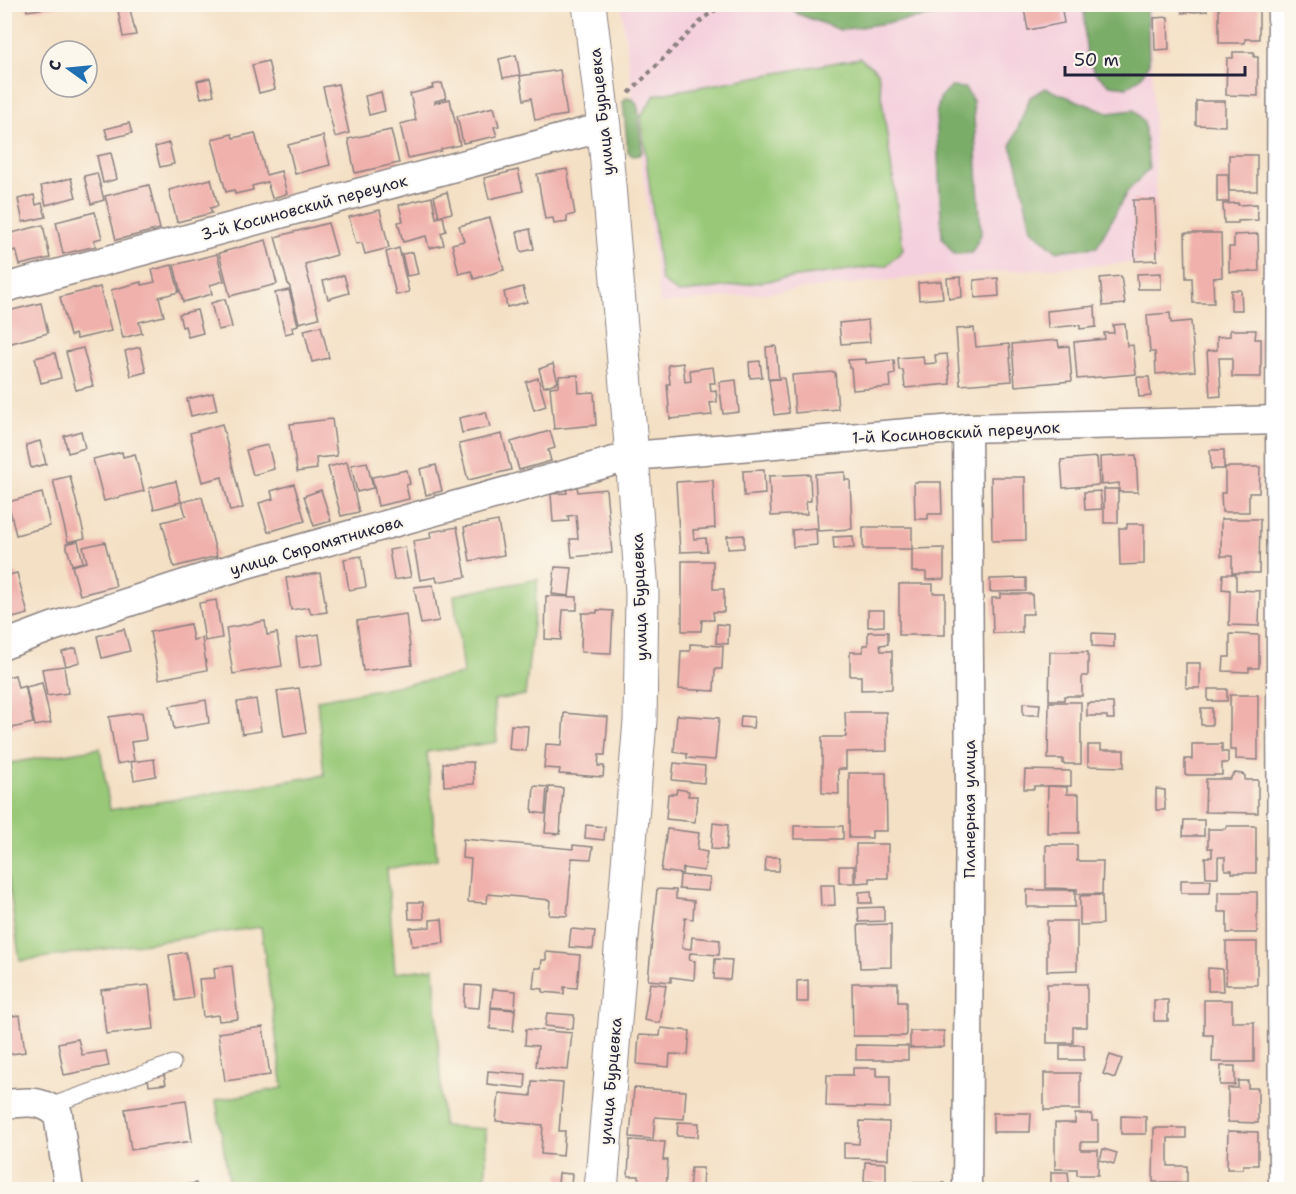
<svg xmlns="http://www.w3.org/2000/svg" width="1296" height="1194" font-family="'Shantell Sans',sans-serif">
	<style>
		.built { fill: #f4cfdd }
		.green { fill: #99c978; stroke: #5e765a; stroke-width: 1.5 }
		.forest { fill: #7aad68; stroke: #4e6852; stroke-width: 1.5 }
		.building { fill: #f0b1ac }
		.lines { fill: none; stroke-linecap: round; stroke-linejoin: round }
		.service-casing { stroke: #8b8180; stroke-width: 17 }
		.minor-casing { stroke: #8b8180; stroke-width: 31 }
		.tertiary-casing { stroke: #8b8180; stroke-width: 35 }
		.path { stroke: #8b8180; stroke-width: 4; stroke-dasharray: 4.5 4.5; stroke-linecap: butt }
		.service { stroke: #fff; stroke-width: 15 }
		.minor { stroke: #fff; stroke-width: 28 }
		.tertiary { stroke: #fff; stroke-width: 33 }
		.labels { text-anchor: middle; stroke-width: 4.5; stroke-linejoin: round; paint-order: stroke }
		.street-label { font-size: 16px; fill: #22223b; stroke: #fbf7ec }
	</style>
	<rect width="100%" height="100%" fill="#fbf7ec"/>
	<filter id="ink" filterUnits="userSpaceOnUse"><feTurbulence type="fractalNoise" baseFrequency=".0167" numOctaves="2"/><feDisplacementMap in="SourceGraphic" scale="12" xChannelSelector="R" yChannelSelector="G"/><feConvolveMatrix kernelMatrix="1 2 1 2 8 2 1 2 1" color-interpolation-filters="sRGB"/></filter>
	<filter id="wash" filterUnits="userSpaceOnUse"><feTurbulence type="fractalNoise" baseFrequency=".008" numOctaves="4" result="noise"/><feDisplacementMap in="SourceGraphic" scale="24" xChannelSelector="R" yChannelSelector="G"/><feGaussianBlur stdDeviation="1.35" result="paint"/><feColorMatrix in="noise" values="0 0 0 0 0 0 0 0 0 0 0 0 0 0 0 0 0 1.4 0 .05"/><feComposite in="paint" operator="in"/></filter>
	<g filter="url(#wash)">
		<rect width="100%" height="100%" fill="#f4e0c5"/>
		<path class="built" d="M621,5h529l8,256 -238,16 -260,27z"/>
		<g class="green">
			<path d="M860,58l18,14 25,178 -16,15 -209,28 -17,-13 -20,-164 14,-21z"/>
			<path d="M538,579l-13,116 -31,5 3,42 -70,10 10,107 -50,10 8,104 39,-5 9,158 43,3v60h-256l-14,-89 67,-12 -22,-161 -241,34 -15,-103v-94l95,-16 10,62 214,-35 -7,-75 146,-26 -9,-79z"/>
		</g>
		<g class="forest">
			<path d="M789,5h183l-6,6 -126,19 -42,-16z"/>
			<path d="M1084,5h63l2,58 -8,14 -14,10 -17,-2 -16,-13 -7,-17 -2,-17z"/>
			<path d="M951,87l14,1 8,13 8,133 -9,19 -18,1 -12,-16 -6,-124 5,-18z"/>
			<path d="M1045,88l63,25 26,-3 10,12 5,47 -22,23 -30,55 -41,4 -25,-22 -14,-66 -6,-17 19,-49z"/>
			<path d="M626,98l7,1 5,7 4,45 -3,4 -6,1 -5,-4 -5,-50z"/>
		</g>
		<g id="blocks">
			<g class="building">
				<path d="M26,4h33v2l-32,5z"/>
				<path d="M1023,4h38l3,19 -36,7z"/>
				<path d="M1181,4h26v7l-25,2z"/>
				<path d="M1219,4h40v35h-14v4h-26z"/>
				<path d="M117,5h12l7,30 -13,2z"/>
				<path d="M1168,17l1,32 -14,1 -1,-32z"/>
				<path d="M1233,52h21v5h4v39l-32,-1 1,-37h6z"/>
				<path d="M516,55l4,20 -17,3 -4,-19z"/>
				<path d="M268,61l7,28 -16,4 -7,-28z"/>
				<path d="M560,70l7,45 -32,5 -4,-22 -7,2 -4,-24z"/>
				<path d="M210,78l4,17 -13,3 -4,-17z"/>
				<path d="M442,83l4,15 -11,3v2l15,-4 10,46 -19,4v2l-33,7 -8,-34 16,-4 -6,-26 23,-6 -1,-3z"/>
				<path d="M338,84l11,49 -14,4 -12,-50z"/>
				<path d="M381,92l4,19 -16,4 -4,-19z"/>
				<path d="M1196,101h29v25l-29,-1z"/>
				<path d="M494,107l5,19 -5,1 3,9 -34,7 -6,-27z"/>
				<path d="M129,123l3,10 -24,6 -3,-10z"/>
				<path d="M391,130l8,33 -44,10 -7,-34z"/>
				<path d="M255,133l11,42 15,-4 6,23 -15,4 -5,-16 -15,4 1,4 -18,4 -1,-4 -8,2 -14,-53 20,-5 1,4z"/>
				<path d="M323,136l7,29 -35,9 -7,-29z"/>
				<path d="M169,143l5,21 -14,3 -5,-20z"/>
				<path d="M111,153l6,26 -14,4 -6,-27z"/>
				<rect x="1229" y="155" width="28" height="36"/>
				<path d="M567,169l8,45 -8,2v6l-13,2 -1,-6 -8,1 -8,-45z"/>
				<path d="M518,170l5,21 -34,8 -5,-21z"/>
				<path d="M97,173l7,27 -13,4 -7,-28z"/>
				<path d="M1217,174h11l1,28h-12z"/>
				<path d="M71,178l5,19 -30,8 -5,-19z"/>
				<path d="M211,179l7,27 -8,2 2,5 -35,9 -8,-32z"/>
				<path d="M149,185l11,44 -44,11 -11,-44z"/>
				<path d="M447,192l5,21 -13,3 -5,-20z"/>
				<path d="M34,195l2,10 6,-2 4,14 -23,5 -5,-23z"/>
				<path d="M432,197l4,21 7,-2 3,15 -5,2 3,12 -15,3 -3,-12 -23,6 -5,-20 5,-1 -4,-16z"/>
				<path d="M1133,200h22l2,60 -22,1z"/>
				<path d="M1238,203v2l19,-1 1,16 -20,1v2h-14l-1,-19z"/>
				<path d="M380,210l9,38 -24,6 -3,-11 -6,1 -7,-27z"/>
				<path d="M95,212l7,26 -8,2 2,6 -33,8 -7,-32z"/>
				<path d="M490,218l14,52 -30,9 -3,-8 -12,3 -7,-30 12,-3 -5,-15z"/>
				<path d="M328,223l9,32 -32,9 14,54 -20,5 -10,-39h-1l-13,-47z"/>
				<path d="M43,225l7,33 -30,7 -4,-15 -8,2 -4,-17z"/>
				<path d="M530,229l4,20 -13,3 -4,-20z"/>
				<path d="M1185,233h36l1,44 -9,1 1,25h-21l-1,-25h-6z"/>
				<path d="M1258,234l1,37 -30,1v-25h5v-12z"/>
				<path d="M266,240l11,44 -47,12 -11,-43z"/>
				<path d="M399,248l10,44 -13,3 -10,-43z"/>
				<path d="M413,252l5,22 -11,2 -5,-22z"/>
				<path d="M217,254l7,27 -14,4 2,9 -29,8 -9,-37z"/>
				<path d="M172,265l7,27 -20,5 5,19 -25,6 3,11 -19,5 -12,-48 30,-8 1,3 13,-3 -3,-12z"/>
				<path d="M1161,273v16h-23l-1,-15z"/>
				<path d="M344,275l5,18 -21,6 -5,-18z"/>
				<path d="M1121,276l4,28 -22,2 -3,-28z"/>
				<path d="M961,277l1,20 -13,2 -2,-21z"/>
				<path d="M998,278l1,18 -24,2 -1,-18z"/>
				<path d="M941,281l2,17 -24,2 -1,-17z"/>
				<path d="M100,287l11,44 -34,8 -2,-5 -5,2 -10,-39z"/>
				<path d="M523,287l4,15 -20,5 -3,-15z"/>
				<path d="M289,290l9,35 -6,2 1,5 -8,2 -10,-41z"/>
				<path d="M1231,290h10l1,20h-11z"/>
				<path d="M225,299l7,28 -14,3 -7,-27z"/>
				<path d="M41,303l7,30 -40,11 -4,-14v-18z"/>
				<path d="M1095,306l1,21 -16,2v-4l-32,3 -1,-17z"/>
				<path d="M197,310l6,23 -15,4 -3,-11 -3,1 -3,-13z"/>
				<path d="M1170,313l1,10 20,-2 4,50 -39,3 -1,-22h-5l-3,-37z"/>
				<path d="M868,320l2,22 -29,2 -2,-21z"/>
				<path d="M1125,324l2,22 6,-1 3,29 -59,5 -3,-37 31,-3 -1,-6h10l-1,-8z"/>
				<path d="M321,326l8,32 -17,4 -8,-32z"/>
				<path d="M974,328l2,19 33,-3 3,37 -52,4 -4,-56z"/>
				<path d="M1230,330h26l-1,9h6v38h-29v-19h-13l2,38 -11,1 -3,-46 10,-1v-13l13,-1z"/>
				<path d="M1058,340l1,7 10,-1 3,35 -57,5 -3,-42z"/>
				<path d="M776,346l3,33h-11l-2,-32z"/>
				<path d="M140,347l6,25 -15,4 -6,-25z"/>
				<path d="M83,348l10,38 -17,4 -10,-38z"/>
				<path d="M55,353l6,25 -20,5 -6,-25z"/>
				<path d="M947,354l3,30 -45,4 -2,-18h-4l-1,-12 25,-2 1,8 12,-1 -1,-8z"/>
				<path d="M866,359v4l28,-3 1,14 -5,1 1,12 -38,3 -2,-22h-2l-1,-8z"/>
				<path d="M760,361l2,16 -12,1 -1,-16z"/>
				<path d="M683,363l2,19 6,-1 -1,-11 23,-3 2,16h-5l1,8 5,-1 1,12 -7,1 2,12 -42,4 -3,-35h3l-2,-19z"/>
				<path d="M553,364l5,18 -14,5 -5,-18z"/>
				<path d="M835,372l3,37 -43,4 -3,-38z"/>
				<path d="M578,375l1,18 15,-1 2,33 -42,4 -4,-42 9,-1v-10z"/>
				<path d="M1137,377h12l2,19 -12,1z"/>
				<path d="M538,378l8,28 -12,4 -8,-28z"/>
				<path d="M784,378l5,35 -15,2 -5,-35z"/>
				<path d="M736,380l3,32 -16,2 -4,-32z"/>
				<path d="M213,393l4,17 -26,6 -4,-17z"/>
				<path d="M486,412l4,15 -28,6 -3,-15z"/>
				<path d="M332,419l5,37 -21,2 1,11 -20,3 -7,-48z"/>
				<path d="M222,424l21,84 -13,3 -8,-34 -20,5 -12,-49z"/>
				<path d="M81,431l4,17 -17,5 -4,-17z"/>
				<path d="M550,431l5,17 -7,2 3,11 -32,9 -8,-28z"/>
				<path d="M502,434l9,36 -43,10 -9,-36z"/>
				<path d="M40,441l6,23 -15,4 -5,-23z"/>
				<path d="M268,445l6,24 -21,6 -7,-25z"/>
				<path d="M1210,450h14v19h-13z"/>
				<path d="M122,452l1,5 12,-3 9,37 -40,10 -11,-42z"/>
				<path d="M1136,455l2,37h-19v-9l-18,2 -1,-28z"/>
				<path d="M1097,457l2,28 -36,3 -2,-28z"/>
				<path d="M347,462l12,50 -18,4 -13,-49z"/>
				<path d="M367,462l6,26 -16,4 -6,-27z"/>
				<path d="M436,465l6,26 -16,4 -6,-26z"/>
				<path d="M1225,467h35l-1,26h-10v19h-27l-1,-19h4z"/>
				<path d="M407,470l3,14 -4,1 3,14 -31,7 -6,-29z"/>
				<path d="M764,470l1,24 -21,2 -1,-25z"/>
				<path d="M845,472v8h5l2,49 -34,2 -3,-57z"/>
				<path d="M810,474l1,27h-5l1,13 -36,2 -2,-40z"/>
				<path d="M70,476l15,62 -17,4 -15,-62z"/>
				<path d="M991,477h34l1,63 -34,1z"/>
				<path d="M713,480l2,48 -22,2 1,9 12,-1 1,13 -27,1 -4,-70z"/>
				<path d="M176,481l5,21 -27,7 -5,-21z"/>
				<path d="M914,482h27l1,32h-14v5h-13z"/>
				<path d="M294,484l11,37 -37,11 -9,-29 14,-4 -2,-8z"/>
				<path d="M577,487l1,5 28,-3 6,64 -40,4 -2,-18h8l-2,-24 -8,1 1,5 -16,1 -2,-28 16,-1 -1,-5z"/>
				<rect x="1104" y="489" width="14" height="34"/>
				<path d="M321,490l10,31 -17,5 -10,-30z"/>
				<path d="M1100,491l2,18 -17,1 -1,-18z"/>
				<path d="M42,493l8,33 -34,9 -8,-33z"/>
				<path d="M202,497l15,59 -43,11 -12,-45 24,-6 -4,-14z"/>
				<path d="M1221,519h39l-1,54h-27v-17h-11z"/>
				<path d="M498,521l6,34 -34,6 -6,-34z"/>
				<path d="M1127,524h17v40l-24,1 -1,-37h8z"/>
				<path d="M457,527l9,50 -29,5 -1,-5 -16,3 -7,-39 18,-3 -1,-6z"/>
				<rect x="863" y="527" width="49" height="22"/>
				<path d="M816,528l1,17 -24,2 -1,-17z"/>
				<path d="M744,535v13l-16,1 -1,-13z"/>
				<path d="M853,536l1,12 -20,1 -1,-12z"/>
				<path d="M78,541l5,21 -11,3 -6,-21z"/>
				<path d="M105,542l11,44 -36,9 -8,-29 15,-4 -4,-15z"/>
				<path d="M405,547l6,30 -17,3 -5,-30z"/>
				<path d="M944,548v31l-18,1v-8h-14v-23z"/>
				<path d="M361,556l5,31 -17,3 -5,-31z"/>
				<path d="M682,561h31v28h11v23h-11l1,8h-12l-1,11h-19z"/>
				<path d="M555,567l17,1 -3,28 -17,-2z"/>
				<path d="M17,573l11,41 -23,6v-44z"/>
				<path d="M320,573l7,39 -16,2 -2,-7 -18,3 -5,-32z"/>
				<path d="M1223,574h13v16l24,1 -1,35 -30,-1 1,-35 -8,-1z"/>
				<path d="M1026,578v13l-36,1v-13z"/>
				<path d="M899,584h34v9h12v42h-46z"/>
				<path d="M433,585l6,36 -18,3 -7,-37z"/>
				<path d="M1000,594h32l1,20h-11v19h-29l-1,-35h8z"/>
				<path d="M546,596l31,1v13h-14l-2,30 -16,-1z"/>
				<path d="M216,600l6,38 -17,3 -6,-38z"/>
				<path d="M597,610l16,1 -2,42 -30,-1 1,-39h15z"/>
				<path d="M868,610h16v16l-16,1z"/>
				<path d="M406,614l6,51 -49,6 -6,-50z"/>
				<path d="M265,621l2,14 10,-2 5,33 -49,8 -7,-46z"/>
				<path d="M190,624l3,16 9,-2 5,32 -48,9 -9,-47z"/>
				<path d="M717,624l12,1 -1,19 -12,-1z"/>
				<path d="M124,629l6,22 -28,7 -5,-22z"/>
				<path d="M868,632h20v12l-8,1 1,6h11v38l-31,1v-14h-11v-24h13v-7h5z"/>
				<path d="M1092,633l22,1v13l-22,-1z"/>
				<path d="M319,634l4,30 -23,4 -4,-30z"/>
				<path d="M1230,634l29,1v33h-10v4l-26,-1 1,-14h6z"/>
				<path d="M690,644l33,2 -1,23h-7l-1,22 -35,-2 2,-38h9z"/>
				<path d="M76,648l4,14 -14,4 -4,-14z"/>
				<path d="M1050,652h38v24h-6v20h-18v4h-15z"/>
				<rect x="1186" y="663" width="14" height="25"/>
				<path d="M64,666l4,27 -21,3 -5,-27z"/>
				<path d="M15,675l3,13 7,-2 8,37 -29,7v-52z"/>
				<path d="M42,683l9,40 -16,3 -9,-39z"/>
				<path d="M299,688l7,45 -22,4 -7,-46z"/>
				<rect x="1208" y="689" width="19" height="12"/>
				<path d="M1230,695h28v65l-22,-1v-9h-6z"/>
				<path d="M256,699l5,32 -19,3 -5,-32z"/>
				<path d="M206,700l3,23 -35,6 -4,-23z"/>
				<path d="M1049,702h32v62h-18v-5h-15z"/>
				<path d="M1023,703l17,1 -1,11h-16z"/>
				<path d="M1087,703h26l1,16h-7v-3h-20z"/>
				<rect x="1201" y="708" width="11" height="17"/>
				<path d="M142,712l4,28 -15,2 3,19 -17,3 -8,-47z"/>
				<path d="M845,712h41l1,39 -41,1v17h-8l1,25 -17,-1v-56h24z"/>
				<path d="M564,713l44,4 -3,38h-6l-1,11h6l-1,11 -44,-3 1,-5 -16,-1 2,-24 16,1z"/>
				<path d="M677,715l42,3 -4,42 -28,-2v-4l-13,-2z"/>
				<path d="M741,716l13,1 -1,11 -13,-1z"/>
				<path d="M511,725l17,1 -2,25 -17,-2z"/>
				<path d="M1192,744h30v8h6v11h-6v12h-37v-16h7z"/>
				<path d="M1088,745h13v5h23v17l-36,-1z"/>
				<path d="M154,759l2,17 -22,4 -3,-18z"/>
				<path d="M473,762l1,22 -30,2 -1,-23z"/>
				<path d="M674,763l31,3 -1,17 -32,-3z"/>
				<path d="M1025,770l46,1v15h-37v3h-10z"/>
				<path d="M849,773h37l1,58h-15v7h-23z"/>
				<path d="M1235,773l7,1 3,2v4h13v33l-53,-1 1,-33h25v-2z"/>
				<path d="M534,786l13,1 -2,27 -13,-2z"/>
				<path d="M1048,786l19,1v7h12v39h-32z"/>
				<path d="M549,787l14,1 -3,46 -15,-1z"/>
				<path d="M677,789l12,2 -1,5h9l-2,26 -29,-3 2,-25h8z"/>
				<path d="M1156,789l9,1v20h-9z"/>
				<path d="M1184,820h20v16h-21z"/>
				<path d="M713,823l15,2 -2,25 -15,-1z"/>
				<path d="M586,825l19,2 -1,13 -19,-2z"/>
				<rect x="794" y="826" width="49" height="13"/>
				<path d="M1227,826h29v47h-24v-3h-7v-13h-7v20h-12l-1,-20h7v-9h-4v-19h18z"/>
				<path d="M667,829l32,4 -2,17 10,2 -3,19 -21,-3 -1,6 -21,-3z"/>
				<path d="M463,839l110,10v-4l20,2 -2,12 -19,-1 -5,58 -18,-1 1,-15 -62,-6 -1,9 -19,-1 3,-43 -9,-1z"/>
				<path d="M856,844h32v34h-18v4l-14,1z"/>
				<path d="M1046,845h31v16h26l-1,33h-25v-5l-31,-1z"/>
				<path d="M766,857h14l-1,14h-14z"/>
				<rect x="839" y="866" width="15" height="17"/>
				<path d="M680,875l30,3 -2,13 -29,-2z"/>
				<path d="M1181,880h30l-1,13h-29z"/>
				<path d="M820,885h14l1,20 -14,1z"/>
				<path d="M657,889l19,1v9l18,2 -1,18 -8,-1 -3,30 9,1 1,-12 28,3 -1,15 -29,-2 -1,7 6,1 -1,19 -23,-3v5l-23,-2z"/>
				<rect x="1027" y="890" width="48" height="17"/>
				<path d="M871,891l1,12h-13v-11z"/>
				<path d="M1218,892h39v41h-30v-21h-9z"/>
				<path d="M1102,895l1,29 -23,1v-29z"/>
				<path d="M408,902h15l1,17h-15z"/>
				<path d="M884,907v14l-25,1 -1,-14z"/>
				<path d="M442,919l2,24 -32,3 -2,-18 20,-1v-7z"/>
				<path d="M1047,921h30v49l-30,1z"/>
				<path d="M891,924v43l-31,1 -2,-43z"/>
				<path d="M571,929l24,2 -2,18 -24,-2z"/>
				<rect x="1226" y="942" width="31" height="43"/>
				<path d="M186,952l7,46 -17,3 -7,-46z"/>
				<path d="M546,952l34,3 -3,33 -13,-1v7l-21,-2v-3l-10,-1 2,-20h6l1,-8h4z"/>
				<path d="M715,959l17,1 -2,20 -16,-1z"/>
				<path d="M232,966l6,53 -19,2 -1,-6 -15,2 -4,-38 16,-1 -1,-10z"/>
				<path d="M1208,968l14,1 1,22h-15z"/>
				<path d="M808,980v22h-11v-21z"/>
				<path d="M650,983l16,2 -6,38 -16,-3z"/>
				<path d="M852,983h46v19h8v34h-53z"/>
				<path d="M1047,984h40v43h-14v16h-26z"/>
				<path d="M149,985l5,44 -48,5 -5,-44z"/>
				<path d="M465,985l16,1 -2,22 -15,-1z"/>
				<path d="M493,989l23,2 -1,18 -24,-2z"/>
				<rect x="1154" y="1000" width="14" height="21"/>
				<path d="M1204,1000h28v22h22v40h-42l1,-27h-9z"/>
				<path d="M491,1008l24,2 -2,21 -23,-2z"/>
				<path d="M547,1013l27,2 -1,14 -28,-3z"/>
				<path d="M20,1015l5,37 -21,3v-38z"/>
				<path d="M263,1027l7,48 -45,6 -7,-48z"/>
				<path d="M661,1028l29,3 -2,24 -18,-1 -1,13 -32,-3 2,-29 21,1z"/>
				<path d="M526,1029l46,4 -4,37 -32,-3 2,-21 -13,-1z"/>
				<path d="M910,1031h34v16l-34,1z"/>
				<path d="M78,1039l4,16 24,-4 3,15 -45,9 -6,-32z"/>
				<path d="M856,1045l52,1v14h-52z"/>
				<rect x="1060" y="1045" width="24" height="15"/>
				<path d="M1110,1055l12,4 -7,19 -12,-4z"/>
				<path d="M1221,1066h14v19h-15z"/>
				<path d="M853,1068h23v8h14v32l-64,-2 1,-31h26z"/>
				<path d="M488,1071l38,3 -1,14 -38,-4z"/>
				<rect x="1044" y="1073" width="36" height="37"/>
				<path d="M164,1075l2,9 -17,2 -1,-8z"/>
				<path d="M532,1081l31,2 -4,48h6l-2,25 -22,-2 2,-29 -47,-4 3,-28 32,3z"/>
				<path d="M1238,1081h10v7h10v35l-30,-1v-34h10z"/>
				<path d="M634,1088l52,3 -2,28 -29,-2 -2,22 -23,-2z"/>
				<path d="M186,1100l6,41 -61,9 -6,-41z"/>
				<path d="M993,1113h38l-1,19h-37z"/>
				<path d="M1075,1114h17v7h6v21h-17v8h17v25h-21v-6h-22v-46h20z"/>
				<path d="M1121,1116l25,1v17h-25z"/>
				<path d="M860,1121l29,1 -1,37 -44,-1v-15l15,1z"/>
				<path d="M678,1122l21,1 -1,14 -21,-1z"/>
				<path d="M1154,1128h32v10h-18v28h19v16h-34z"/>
				<path d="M1228,1131l30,1v33h-15v4h-16z"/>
				<path d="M630,1140l35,2 -2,18h5l-2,29 -28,-2 1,-11h-11z"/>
				<path d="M1103,1149l14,4 -3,11 -14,-4z"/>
				<path d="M865,1162l21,1v19l-22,-1z"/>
				<path d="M691,1168h12l-1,22h-13z"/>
				<path d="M1051,1172h17l1,11 -18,1z"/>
				<path d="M559,1173l13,1 -1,11 -13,-1z"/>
				<path d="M196,1183l2,7h-33v-2z"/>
				<rect x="912" y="1183" width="32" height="7"/>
			</g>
		</g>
	</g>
	<g filter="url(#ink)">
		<use href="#blocks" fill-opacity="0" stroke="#8b8180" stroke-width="1.5"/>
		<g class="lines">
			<defs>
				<path id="service" d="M49,1106l124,-43"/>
				<g id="minor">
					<path d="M1282,4l-2,416 3,770"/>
					<path d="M4,288l600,-161"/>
					<path d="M4,645l48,-18 194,-63 386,-108 335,-28 313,-8"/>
					<path d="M4,1104c22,-1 36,-6 54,10l11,76"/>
					<path d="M967,1190l3,-403 -3,-359"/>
				</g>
				<path id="tertiary" d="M589,4l15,123 28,329 10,136 -2,129 -39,469"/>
			</defs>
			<use href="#service" class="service-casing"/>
			<use href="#minor" class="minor-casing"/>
			<use href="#tertiary" class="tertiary-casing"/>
			<path class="path" d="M629,93l76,-76 20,-13"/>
			<use href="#service" class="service"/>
			<use href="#minor" class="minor"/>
			<use href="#tertiary" class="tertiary"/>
		</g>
	</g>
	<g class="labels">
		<g class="street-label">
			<text transform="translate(601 112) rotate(-96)" y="6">улица Бурцевка</text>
			<text transform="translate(304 207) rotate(-15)" y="6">3-й Косиновский переулок</text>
			<text transform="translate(956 432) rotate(-3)" y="6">1-й Косиновский переулок</text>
			<text transform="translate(316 545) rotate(-16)" y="6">улица Сыромятникова</text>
			<text transform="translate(639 597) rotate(-92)" y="6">улица Бурцевка</text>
			<text transform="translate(969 809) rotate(-90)" y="6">Планерная улица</text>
			<text transform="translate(610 1081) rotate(-85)" y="6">улица Бурцевка</text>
		</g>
	</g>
	<rect width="1296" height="1194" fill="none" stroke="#fbf7ec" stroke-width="24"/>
	<g transform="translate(69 69) rotate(285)"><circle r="28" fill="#fbf7ec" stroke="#a4a2a5" stroke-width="1.5"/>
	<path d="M0-4.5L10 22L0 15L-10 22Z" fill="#1f6fb2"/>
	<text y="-9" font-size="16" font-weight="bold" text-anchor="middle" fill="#22223b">С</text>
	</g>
	<path d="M1065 66v9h180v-9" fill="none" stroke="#22223b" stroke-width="3"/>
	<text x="1074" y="66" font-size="18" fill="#22223b" stroke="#fbf7ec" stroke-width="4.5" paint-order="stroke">50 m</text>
</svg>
